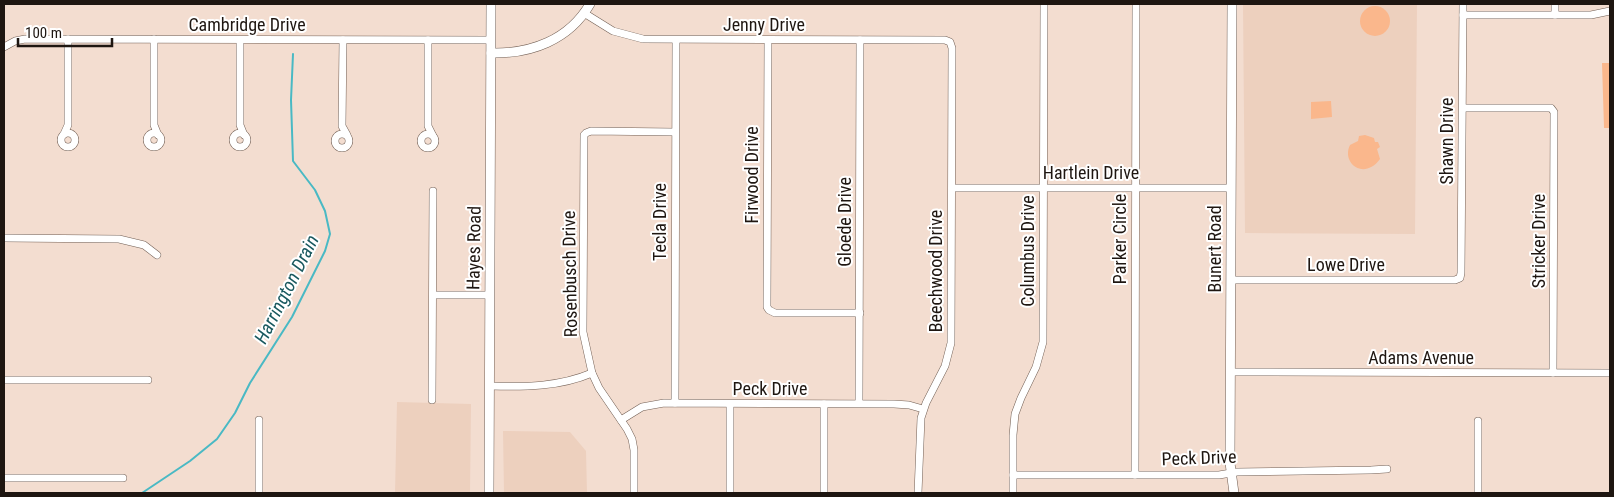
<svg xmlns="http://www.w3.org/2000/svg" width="1614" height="497" font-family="'Roboto Condensed',sans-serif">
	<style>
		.built { fill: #edd0be }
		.green { fill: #fab78c }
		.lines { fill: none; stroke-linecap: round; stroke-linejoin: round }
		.stream { stroke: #49b9c4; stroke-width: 2 }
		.minor-casing { stroke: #725f54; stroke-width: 8 }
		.tertiary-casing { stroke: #725f54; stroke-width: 10 }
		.minor { stroke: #fff; stroke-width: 7 }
		.tertiary { stroke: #fff; stroke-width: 9 }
		.labels { text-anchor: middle; stroke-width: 4; stroke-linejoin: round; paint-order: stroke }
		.street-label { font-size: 18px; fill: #1e1611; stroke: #fff }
		.water-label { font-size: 19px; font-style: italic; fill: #1a595f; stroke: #fff }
	</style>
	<rect width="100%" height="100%" fill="#f3ddd0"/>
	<g class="built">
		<path d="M1243,4h174l-2,230 -170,-1z"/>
		<path d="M397,402l74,2 -1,89h-75z"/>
		<path d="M503,431l67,1 16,19 1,42h-83z"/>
	</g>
	<g class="green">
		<circle cx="1375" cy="21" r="15"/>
		<path d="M1602,63h8v65h-6z"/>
		<path d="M1331,101l1,16 -21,2v-17z"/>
		<path d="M1365,135l9,3 1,4h3l2,5 -3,2 3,10c-16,22 -39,4 -30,-14l8,-4 1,-5z"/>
	</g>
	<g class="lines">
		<path class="stream" d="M142,493l48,-32 27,-22 18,-26 15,-30 42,-66 33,-66 5,-17 -5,-23 -10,-21 -22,-29 -2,-61 2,-46"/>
		<defs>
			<g id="minor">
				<path d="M1555,4v11"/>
				<path d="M584,13l29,18 30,8 302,1 5,2 2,6 -1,295 -6,23 -19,37 -5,15 -3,75"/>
				<path d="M1463,15h128l19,-4"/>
				<path d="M154,39v86l4,10"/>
				<path d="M240,40v85l4,10"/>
				<path d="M343,40l-1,86 5,9"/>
				<path d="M428,40v86l5,10"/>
				<path d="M768,40l-1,267 2,3 6,3h85"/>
				<path d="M4,47l11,-6 10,-2 466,1"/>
				<path d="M1463,108h88l3,4 -1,261"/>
				<circle cx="154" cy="140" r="7"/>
				<circle cx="240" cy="140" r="7"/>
				<circle cx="68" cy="140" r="7"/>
				<circle cx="342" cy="141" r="7"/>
				<circle cx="428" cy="141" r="7"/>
				<path d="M64,134l4,-9v-86"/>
				<path d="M952,188h279"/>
				<path d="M4,238l115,1 25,6 13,10"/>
				<path d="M1231,280h224l5,-2 1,-5 2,-269"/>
				<path d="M433,295h57"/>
				<path d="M1231,372l379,1"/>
				<path d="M4,380h144"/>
				<path d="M491,386c34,1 68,1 101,-13"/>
				<path d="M432,400l1,-209"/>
				<path d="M675,403l1,-363"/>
				<path d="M859,403l1,-363"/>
				<path d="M621,420l21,-13 22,-4 230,1 15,1 14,4"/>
				<path d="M1013,475h206l18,-3 134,-2 16,-1"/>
				<path d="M1135,475l1,-471"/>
				<path d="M4,478h119"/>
				<path d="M259,493v-73"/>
				<path d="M634,493v-43l-2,-11 -5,-10 -28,-41 -7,-15 -9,-41 1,-197 2,-2 5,-2 84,1"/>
				<path d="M730,493v-89"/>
				<path d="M824,493v-89"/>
				<path d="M1013,493v-58l2,-21 6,-16 15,-31 7,-25 1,-338"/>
				<path d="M1478,493v-72"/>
			</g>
			<g id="tertiary">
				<path d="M1232,4l-2,459 4,30"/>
				<path d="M491,53c40,1 78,-13 99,-49"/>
				<path d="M489,493l2,-489"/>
			</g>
		</defs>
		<use href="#minor" class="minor-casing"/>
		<use href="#tertiary" class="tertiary-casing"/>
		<use href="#minor" class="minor"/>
		<use href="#tertiary" class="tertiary"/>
	</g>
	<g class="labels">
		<g class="street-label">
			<text x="247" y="31">Cambridge Drive</text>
			<text x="764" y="31">Jenny Drive</text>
			<text transform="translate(1447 141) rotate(-90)" y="6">Shawn Drive</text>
			<text x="1091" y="179">Hartlein Drive</text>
			<text transform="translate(752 175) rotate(-90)" y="6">Firwood Drive</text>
			<text transform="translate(660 222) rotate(-90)" y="6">Tecla Drive</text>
			<text transform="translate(845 222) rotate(-90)" y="6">Gloede Drive</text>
			<text transform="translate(1120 239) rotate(-90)" y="6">Parker Circle</text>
			<text transform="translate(1539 241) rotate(-90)" y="6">Stricker Drive</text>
			<text transform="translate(474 248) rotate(-89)" y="6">Hayes Road</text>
			<text transform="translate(1215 249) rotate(-90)" y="6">Bunert Road</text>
			<text transform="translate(1028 251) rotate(-90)" y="6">Columbus Drive</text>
			<text x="1346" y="271">Lowe Drive</text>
			<text transform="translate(936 271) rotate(-90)" y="6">Beechwood Drive</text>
			<text transform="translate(570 274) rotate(-91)" y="6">Rosenbusch Drive</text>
			<text x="1421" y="364">Adams Avenue</text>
			<text x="770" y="395">Peck Drive</text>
			<text transform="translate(1199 458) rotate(-2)" y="6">Peck Drive</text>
		</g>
		<g class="water-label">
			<text transform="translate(286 289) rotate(-63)" y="7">Harrington Drain</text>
		</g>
	</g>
	<rect width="1614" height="497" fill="none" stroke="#1e1611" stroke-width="10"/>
	<path d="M18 38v8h94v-8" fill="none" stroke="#1e1611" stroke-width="2.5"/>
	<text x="25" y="38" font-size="15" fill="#1e1611" stroke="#ffffff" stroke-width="4" paint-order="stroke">100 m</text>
</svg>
